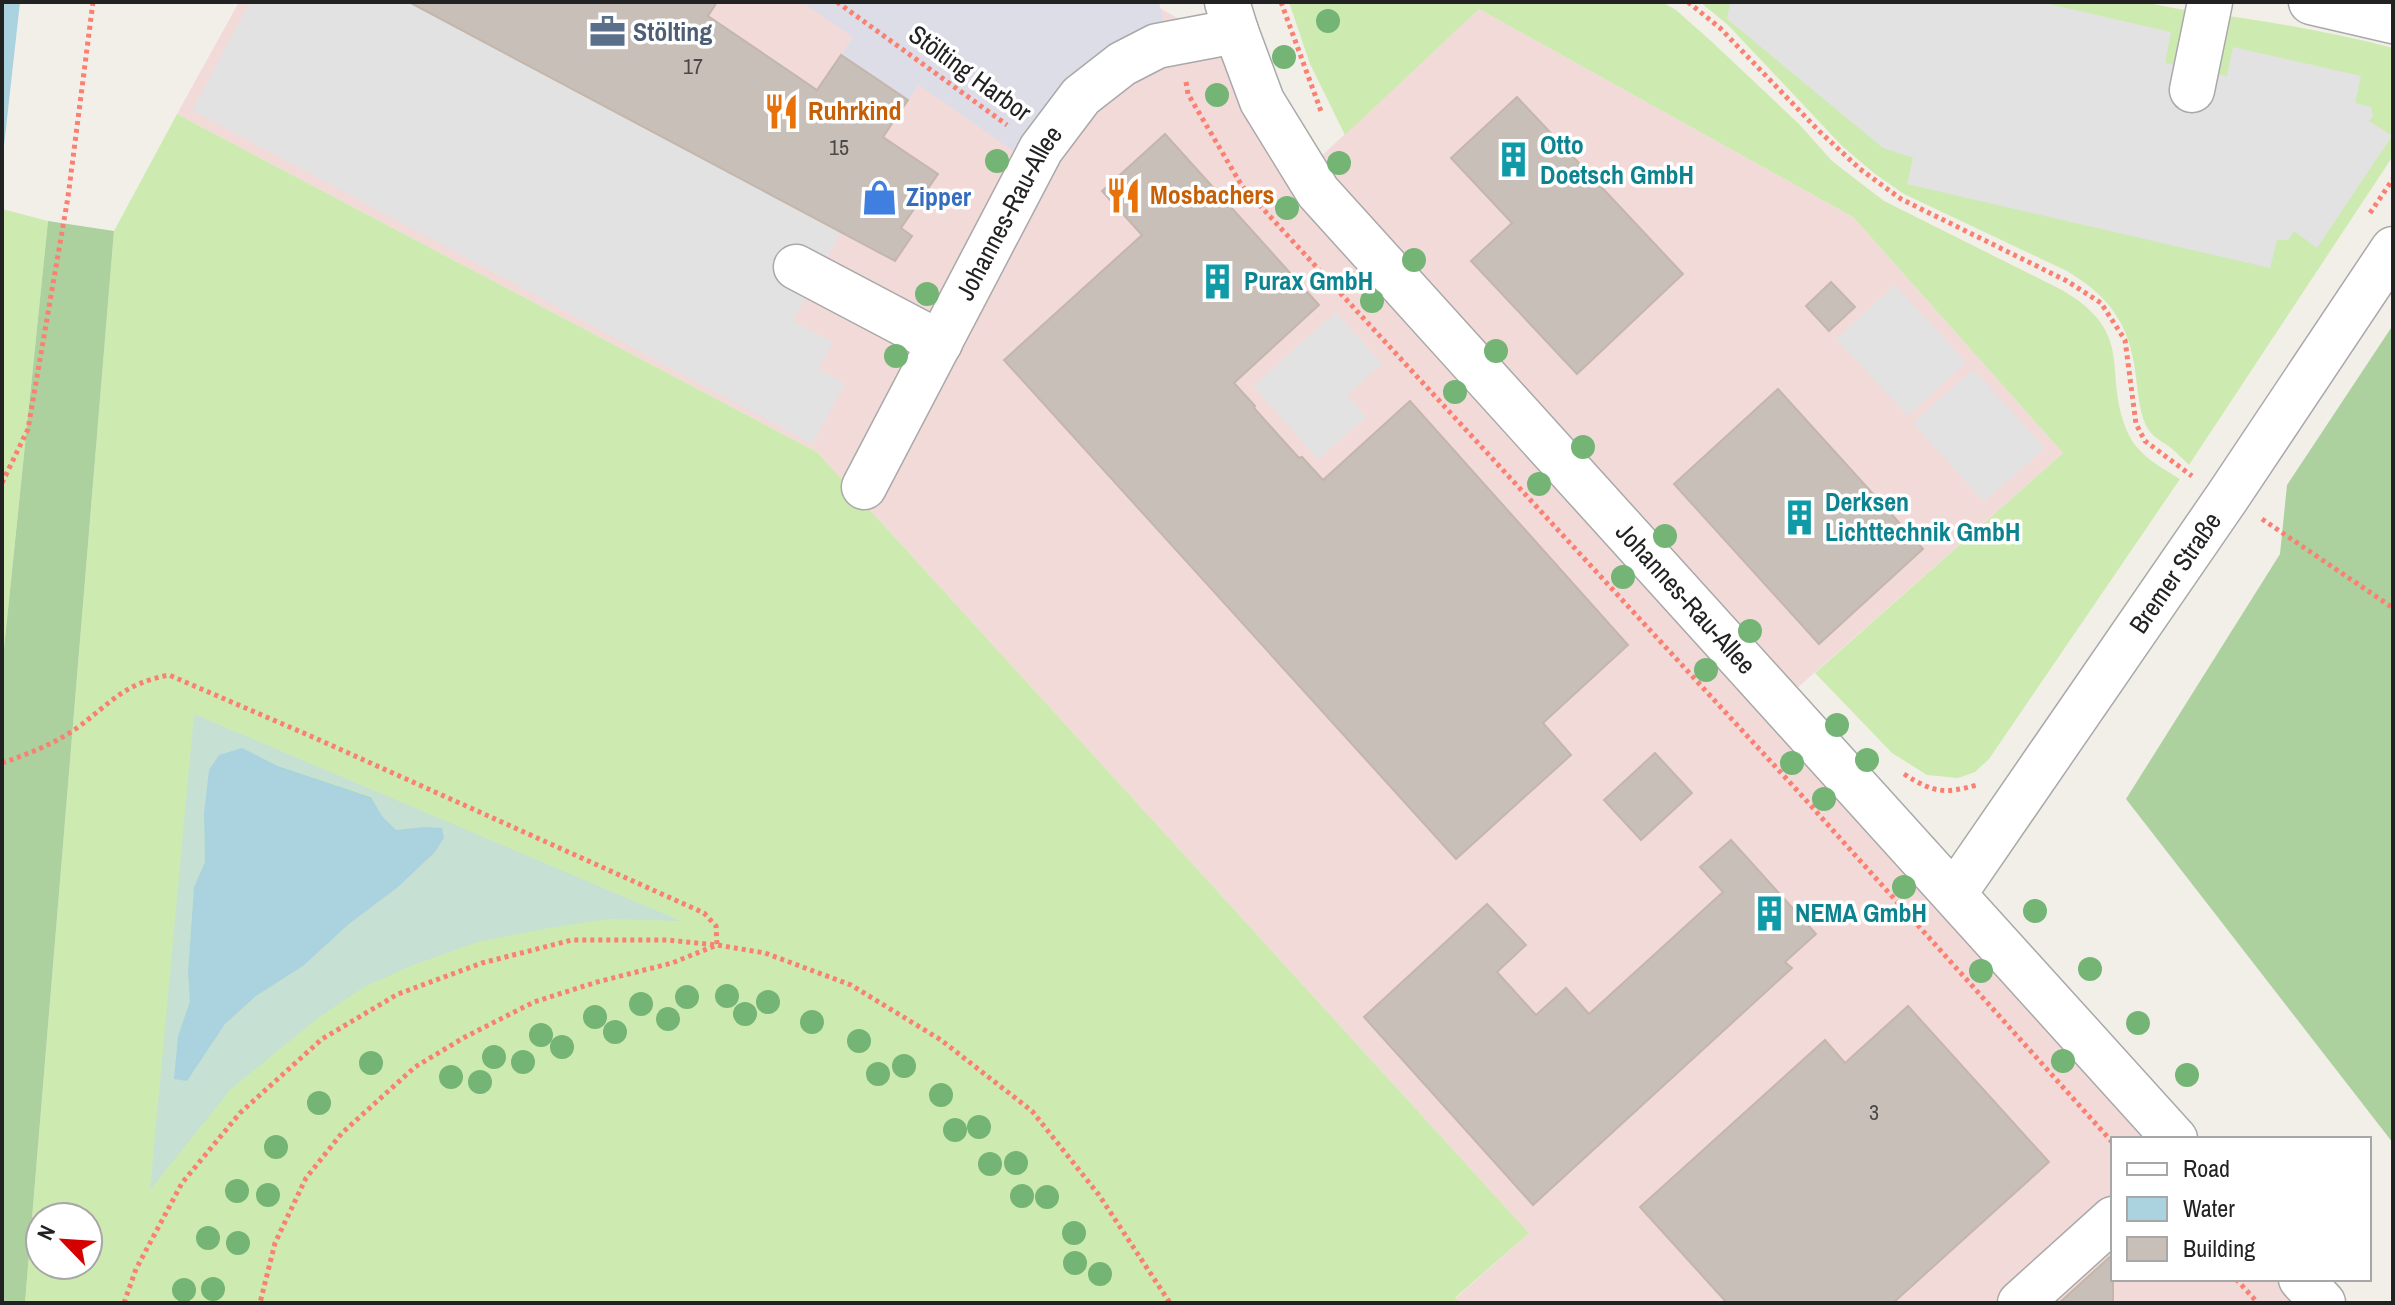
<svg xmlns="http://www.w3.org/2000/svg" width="2395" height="1305" font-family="'Archivo Narrow',sans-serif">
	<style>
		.commercial { fill: #f2dad9 }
		.grass { fill: #cdebb0; fill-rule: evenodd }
		.forest { fill: #add19e }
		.wetland { fill: #c6e0d4; fill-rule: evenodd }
		.parking { fill: #e2e2e2 }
		.plaza { fill: #dddde8 }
		.water { fill: #aad3df }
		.building { fill: #c7bfb8; stroke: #c4b6ab; stroke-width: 2 }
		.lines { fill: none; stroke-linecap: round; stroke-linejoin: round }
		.minor-casing { stroke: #a9a9a9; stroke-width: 47 }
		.path { stroke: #fa8072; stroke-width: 5; stroke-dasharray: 4 4; stroke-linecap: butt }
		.minor { stroke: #fff; stroke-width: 44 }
		.tree { fill: #74b475 }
		.labels { text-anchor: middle; stroke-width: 7; stroke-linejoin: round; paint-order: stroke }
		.number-label { font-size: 22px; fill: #4b4948 }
		.service-label { font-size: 26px; font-weight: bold; fill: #4e5e75; stroke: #fff; text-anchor: start }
		.street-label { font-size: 26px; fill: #222; stroke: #fff }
		.food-label { font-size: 26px; font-weight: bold; fill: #c56008; stroke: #fff; text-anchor: start }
		.culture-label { font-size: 26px; font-weight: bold; fill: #0d838f; stroke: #fff; text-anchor: start }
		.shop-label { font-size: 26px; font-weight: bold; fill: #366cbe; stroke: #fff; text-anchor: start }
	</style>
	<rect width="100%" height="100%" fill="#f2efe9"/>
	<g class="commercial">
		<path d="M239,2h910l64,36 30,71 914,1030h-44v140h171l22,24h-845l-6,-4 74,-66 -712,-781 -640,-338z"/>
		<path d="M1479,9l374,208 210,236 -277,245 -472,-535z"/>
	</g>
	<g class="grass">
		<path d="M1289,2h373l14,8 35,31 88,83 33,37 52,40 178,89c77,45 38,83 67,145 9,20 33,33 51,44l-191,280 -14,13 -17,6 -31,-3 -35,-22 -77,-80 248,-220 -210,-236 -374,-208 -134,126 -35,-71z"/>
		<path d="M1700,2h444c30,7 55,10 85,14 55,8 111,18 164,32v108l-204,309c-6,-6 -12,-12 -18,-17 -6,-5 -15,-9 -20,-15 -10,-11 -12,-32 -14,-47 -5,-56 -22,-86 -70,-115l-163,-77 -29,-20 -33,-28 -114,-121z"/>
		<path d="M177,114l640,338 712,781 -74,65 6,5h-1436l89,-1072zM40,1217h48v48h-48z"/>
		<path d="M2,209l46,12 -46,447z"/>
	</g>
	<g class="forest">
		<path d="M48,221l66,10 -89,1072h-23v-635z"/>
		<path d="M2393,325v818l-267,-344 154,-245 7,-69z"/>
	</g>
	<path class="wetland" d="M194,714l487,207 -73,-2 -59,9 -71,14 -67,24 -47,21 -46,31 -87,71 -81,101zM261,757l17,9 93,30 11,20 14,14 28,-3 -26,60 -49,37 -46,42 -47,30 -31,28 -38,56 -12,-1 3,-43 12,-35 -2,-28 6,-86 11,-25 -1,-48z"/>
	<g class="parking">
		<path d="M250,2h159l432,230 -48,89 40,21 -14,27 26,15 -33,60 -620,-334z"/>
		<path d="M1730,2h310l131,30 -6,31 62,13 6,-29 128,29 -6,27 16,4 2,9 -4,5 23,15 -75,112 -23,-17 -6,9h-11l-7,28 -363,-84 6,-26 -30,-10 -156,-129z"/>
		<path d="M1895,285l71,77 -58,54 -72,-77z"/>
		<path d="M1336,312l46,52 -35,31 19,22 -48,42 -65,-73z"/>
		<path d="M1973,369l72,79 -61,54 -71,-79z"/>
	</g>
	<path class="plaza" d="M802,2h357l5,22 -145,131 -100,-70 -11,15 -67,-45 12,-18z"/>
	<g class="water">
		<path d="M2,2h18l-18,162z"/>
		<path d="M242,748l36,18 93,31 11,19 14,14 28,-3 18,1 2,10 -9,14 -37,35 -49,37 -46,42 -47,30 -31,28 -38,57 -13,-2 4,-43 12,-35 -2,-28 6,-86 11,-25 -1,-48 5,-44 10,-15z"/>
	</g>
	<g class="building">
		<path d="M409,2h308l-9,14 109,74 24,-35 67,45 -25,37 55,37 -37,54 11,8 -17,25z"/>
		<path d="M1517,97l166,177 -106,100 -106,-113 41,-38 -61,-65z"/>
		<path d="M1165,134l154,171 -85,78 21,23 -1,2 45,50 3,-1 21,23 87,-79 218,244 -85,78 28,32 -115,104 -452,-499 138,-125 -40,-44z"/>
		<path d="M1831,282l24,25 -26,24 -23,-25z"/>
		<path d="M1778,389l145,160 -104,95 -145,-160z"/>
		<path d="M1655,753l37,40 -51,47 -37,-40z"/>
		<path d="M1731,840l85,94 -31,28 7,6 -259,237 -169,-188 123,-113 39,41 -29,27 39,43 30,-27 23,26 134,-122 -23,-25z"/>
		<path d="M1908,1006l141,156 -156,141h-166l-87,-96 185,-167 20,23z"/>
		<path d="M2113,1254v49h-54z"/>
	</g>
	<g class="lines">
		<defs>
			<g id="minor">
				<path id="s1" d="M1227,2l9,29 26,70 56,91 857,947"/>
				<path d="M2311,2l82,19"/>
				<path d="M2192,90l18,-88"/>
				<path d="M796,267l144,76"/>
				<path id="s2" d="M864,487l177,-338 40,-53 41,-32 35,-18 79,-15"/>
				<path id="s3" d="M1954,894l274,-398 165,-247"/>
				<path d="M2301,1279l22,24"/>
				<path d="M2020,1303l93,-84"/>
			</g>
		</defs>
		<use href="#minor" class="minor-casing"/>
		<g class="path">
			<path d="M837,2l170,123"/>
			<path d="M1281,2l41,112"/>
			<path d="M1688,2l32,26 99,103 41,38 41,30 166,82 34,22 24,37 11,84 9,17 47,35"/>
			<path d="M1186,82l2,12 54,92 553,602 318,355"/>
			<path d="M2370,213l23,-34"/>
			<path d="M2,483l26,-54 40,-232 25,-195"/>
			<path d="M2262,519l131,89"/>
			<path d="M2,763c26,-9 52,-19 75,-35 35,-26 46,-44 92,-53l146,63 389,175 12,13 1,19 -45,18 -75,19 -63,20 -69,35 -50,30 -73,66 -36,45 -31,65 -15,60"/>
			<path d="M1904,774c30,19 40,20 73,11"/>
			<path d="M2236,1279l22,24"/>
			<path d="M124,1303l12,-34 46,-86 58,-70 82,-74 76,-45 84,-31 90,-23h95l50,5 48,8 86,32 90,55 91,71 67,84 71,108"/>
		</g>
		<use href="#minor" class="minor"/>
	</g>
	<g class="tree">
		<circle cx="1328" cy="21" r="12"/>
		<circle cx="1284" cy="57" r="12"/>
		<circle cx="1217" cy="95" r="12"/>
		<circle cx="997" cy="161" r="12"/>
		<circle cx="1339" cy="163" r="12"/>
		<circle cx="1287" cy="208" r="12"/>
		<circle cx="1414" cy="260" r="12"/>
		<circle cx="927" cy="294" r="12"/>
		<circle cx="1372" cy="301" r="12"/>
		<circle cx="1496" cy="351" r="12"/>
		<circle cx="896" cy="356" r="12"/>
		<circle cx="1455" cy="392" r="12"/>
		<circle cx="1583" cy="447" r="12"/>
		<circle cx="1539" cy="484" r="12"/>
		<circle cx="1665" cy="536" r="12"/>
		<circle cx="1623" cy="577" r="12"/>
		<circle cx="1750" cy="631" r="12"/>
		<circle cx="1706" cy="670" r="12"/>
		<circle cx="1837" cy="725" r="12"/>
		<circle cx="1867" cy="760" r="12"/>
		<circle cx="1792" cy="763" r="12"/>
		<circle cx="1824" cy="799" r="12"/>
		<circle cx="1904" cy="887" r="12"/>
		<circle cx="2035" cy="911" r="12"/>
		<circle cx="2090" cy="969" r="12"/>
		<circle cx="1981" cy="971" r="12"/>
		<circle cx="727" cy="996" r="12"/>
		<circle cx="687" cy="997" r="12"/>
		<circle cx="768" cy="1002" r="12"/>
		<circle cx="641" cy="1004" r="12"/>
		<circle cx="745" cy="1014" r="12"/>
		<circle cx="595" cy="1017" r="12"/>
		<circle cx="668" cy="1019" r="12"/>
		<circle cx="812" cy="1022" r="12"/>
		<circle cx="2138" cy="1023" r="12"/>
		<circle cx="615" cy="1032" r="12"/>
		<circle cx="541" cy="1035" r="12"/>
		<circle cx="859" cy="1041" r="12"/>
		<circle cx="562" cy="1047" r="12"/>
		<circle cx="494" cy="1057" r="12"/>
		<circle cx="2063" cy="1061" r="12"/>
		<circle cx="523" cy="1062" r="12"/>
		<circle cx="371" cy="1063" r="12"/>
		<circle cx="904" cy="1066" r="12"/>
		<circle cx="878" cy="1074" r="12"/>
		<circle cx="2187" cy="1075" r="12"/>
		<circle cx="451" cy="1077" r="12"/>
		<circle cx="480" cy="1082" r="12"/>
		<circle cx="941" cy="1095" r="12"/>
		<circle cx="319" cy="1103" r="12"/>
		<circle cx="979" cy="1127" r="12"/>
		<circle cx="955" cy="1130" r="12"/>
		<circle cx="276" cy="1147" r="12"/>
		<circle cx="1016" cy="1163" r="12"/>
		<circle cx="990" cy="1164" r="12"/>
		<circle cx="237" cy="1191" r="12"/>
		<circle cx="268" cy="1195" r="12"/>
		<circle cx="1022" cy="1196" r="12"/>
		<circle cx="1047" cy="1197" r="12"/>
		<circle cx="1074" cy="1233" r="12"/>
		<circle cx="208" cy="1238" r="12"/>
		<circle cx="238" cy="1243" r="12"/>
		<circle cx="1075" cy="1263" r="12"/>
		<circle cx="1100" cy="1274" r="12"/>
		<circle cx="213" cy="1289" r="12"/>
		<circle cx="184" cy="1290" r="12"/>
	</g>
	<defs>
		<symbol id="office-bare" viewBox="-9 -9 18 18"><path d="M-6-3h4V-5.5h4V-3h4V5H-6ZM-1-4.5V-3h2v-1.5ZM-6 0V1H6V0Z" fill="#5c6f8a" stroke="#fff" stroke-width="2.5" paint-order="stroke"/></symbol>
		<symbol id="restaurant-bare" viewBox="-9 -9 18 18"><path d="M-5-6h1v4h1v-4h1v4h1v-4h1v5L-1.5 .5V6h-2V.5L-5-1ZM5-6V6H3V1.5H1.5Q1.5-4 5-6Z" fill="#e8710a" stroke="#fff" stroke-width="2.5" paint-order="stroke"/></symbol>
		<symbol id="building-bare" viewBox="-9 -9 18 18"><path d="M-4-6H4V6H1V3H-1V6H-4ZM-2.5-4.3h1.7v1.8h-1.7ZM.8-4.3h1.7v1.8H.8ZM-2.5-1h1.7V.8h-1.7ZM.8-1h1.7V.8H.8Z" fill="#0f9aa8" stroke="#fff" stroke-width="2.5" paint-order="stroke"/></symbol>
		<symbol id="shop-bare" viewBox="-9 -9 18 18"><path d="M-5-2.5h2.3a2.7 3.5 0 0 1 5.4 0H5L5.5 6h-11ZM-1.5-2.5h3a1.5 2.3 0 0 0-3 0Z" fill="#3f7fe0" stroke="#fff" stroke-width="2.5" paint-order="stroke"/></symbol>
	</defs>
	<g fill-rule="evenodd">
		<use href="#office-bare" x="582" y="6" width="51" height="51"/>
		<use href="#restaurant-bare" x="756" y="86" width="51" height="51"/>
		<use href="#building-bare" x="1488" y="134" width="51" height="51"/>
		<use href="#restaurant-bare" x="1098" y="170" width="51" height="51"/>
		<use href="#shop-bare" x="854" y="172" width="51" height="51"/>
		<use href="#building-bare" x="1192" y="256" width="51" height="51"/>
		<use href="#building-bare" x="1774" y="492" width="51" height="51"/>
		<use href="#building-bare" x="1744" y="888" width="51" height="51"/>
	</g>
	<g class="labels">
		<g class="number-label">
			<text x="693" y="74">17</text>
			<text x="839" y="155">15</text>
			<text x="1874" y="1120">3</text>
		</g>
		<g class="service-label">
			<text x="633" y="41">Stölting</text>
		</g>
		<g class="street-label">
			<text transform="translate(970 73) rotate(36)" y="9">Stölting Harbor</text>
			<text dy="9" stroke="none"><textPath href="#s2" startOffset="310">Johannes-Rau-Allee</textPath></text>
			<text dy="9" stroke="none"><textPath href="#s3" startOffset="390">Bremer Straße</textPath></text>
			<text dy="9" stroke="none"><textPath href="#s1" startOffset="760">Johannes-Rau-Allee</textPath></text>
		</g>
		<g class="food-label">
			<text x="808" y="120">Ruhrkind</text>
			<text x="1150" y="204">Mosbachers</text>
		</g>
		<g class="culture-label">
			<text x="1540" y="154">Otto<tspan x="1540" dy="30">Doetsch GmbH</tspan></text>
			<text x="1244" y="290">Purax GmbH</text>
			<text x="1825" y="511">Derksen<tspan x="1825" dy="30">Lichttechnik GmbH</tspan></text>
			<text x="1795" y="922">NEMA GmbH</text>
		</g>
		<g class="shop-label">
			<text x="906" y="206">Zipper</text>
		</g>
	</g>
	<rect width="2395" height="1305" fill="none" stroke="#222222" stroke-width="8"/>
	<rect x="2111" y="1137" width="260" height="144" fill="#ffffff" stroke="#a7a7a7" stroke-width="2"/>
	<rect x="2127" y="1163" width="40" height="12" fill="#ffffff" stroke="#a7a7a7" stroke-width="2"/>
	<text x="2183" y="1177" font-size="24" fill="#222222">Road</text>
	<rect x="2127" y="1197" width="40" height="24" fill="#aad3df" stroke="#a7a7a7" stroke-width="2"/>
	<text x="2183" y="1217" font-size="24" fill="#222222">Water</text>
	<rect x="2127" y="1237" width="40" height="24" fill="#c7bfb8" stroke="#a7a7a7" stroke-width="2"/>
	<text x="2183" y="1257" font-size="24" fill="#222222">Building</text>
	<g transform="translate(64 1241) rotate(295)"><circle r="38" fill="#ffffff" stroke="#a7a7a7" stroke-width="2"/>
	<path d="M0-6L14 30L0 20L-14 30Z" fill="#d40000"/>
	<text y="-12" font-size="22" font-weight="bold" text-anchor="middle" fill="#222222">N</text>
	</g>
</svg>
